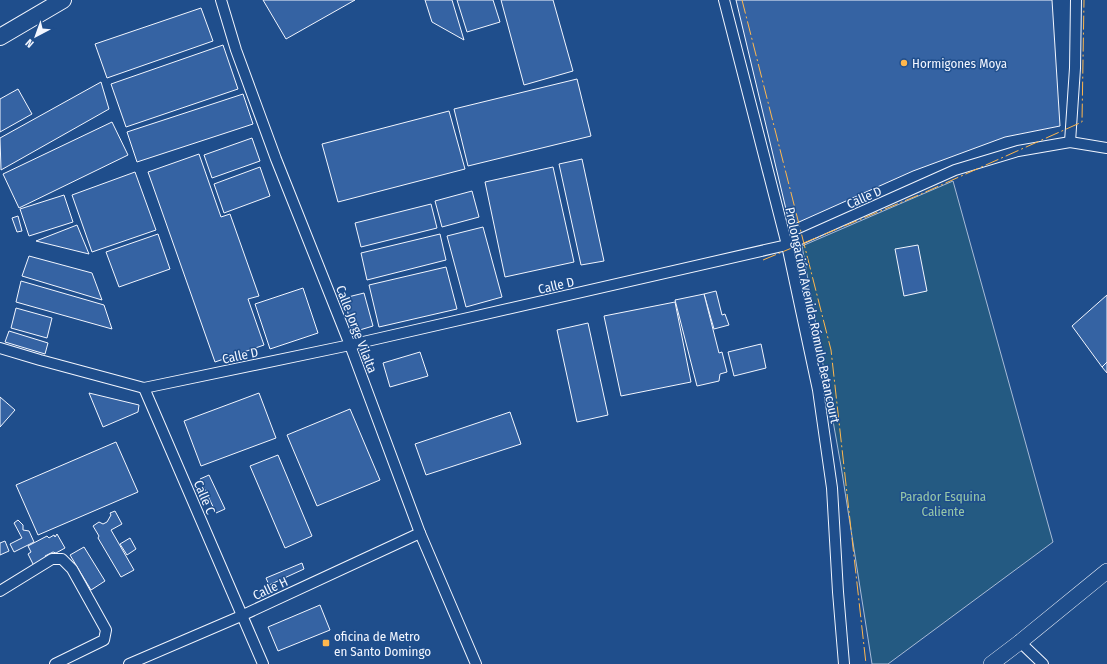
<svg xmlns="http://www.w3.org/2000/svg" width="1107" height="664" font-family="'Fira Sans Condensed',sans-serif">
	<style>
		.green { fill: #245a82; stroke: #a8bbd7 }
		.building { fill: #3563a3; stroke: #f2f6ff }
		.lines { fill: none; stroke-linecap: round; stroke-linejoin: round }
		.minor-casing { stroke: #f2f6ff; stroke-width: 12 }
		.secondary-casing { stroke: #f2f6ff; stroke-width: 16 }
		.primary-casing { stroke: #f2f6ff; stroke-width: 18 }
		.minor { stroke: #1f4e8c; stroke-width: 10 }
		.secondary { stroke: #1f4e8c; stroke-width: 15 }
		.primary { stroke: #1f4e8c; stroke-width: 16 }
		.power { stroke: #ffb74d; stroke-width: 1; stroke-dasharray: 14 3 2 3; stroke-linecap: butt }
		.poi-dot { fill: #ffb74d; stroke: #1f4e8c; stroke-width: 1.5 }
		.labels { text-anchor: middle; stroke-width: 3; stroke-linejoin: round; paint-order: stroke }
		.poi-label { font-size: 13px; fill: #f2f6ff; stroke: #1f4e8c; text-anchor: start }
		.street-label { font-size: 13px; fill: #f2f6ff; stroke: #1f4e8c }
		.park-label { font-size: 13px; fill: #97c8a6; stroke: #1f4e8c }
	</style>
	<rect width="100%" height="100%" fill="#1f4e8c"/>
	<path class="green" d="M953,181l100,361 -165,122h-16l-31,-198 -39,-220z"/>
	<g class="building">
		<path d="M263,0h92l-69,39z"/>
		<path d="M425,0h27l12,40 -32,-18z"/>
		<path d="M457,0h36l7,22 -33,10z"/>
		<path d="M501,0h52l20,71 -49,14z"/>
		<path d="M736,0h316l8,126 -55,11 -92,34 -123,55z"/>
		<path d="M201,8l12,33 -106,37 -12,-34z"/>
		<path d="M223,45l15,44 -112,38 -15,-43z"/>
		<path d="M577,79l14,57 -123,30 -14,-57z"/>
		<path d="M101,82l8,27 -108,61 -1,-32z"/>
		<path d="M18,89l14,25 -32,18v-33z"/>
		<path d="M243,94l10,30 -116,38 -10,-30z"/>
		<path d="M449,111l16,58 -127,33 -16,-58z"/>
		<path d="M112,122l16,33 -109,53 -16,-34z"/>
		<path d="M252,138l8,23 -48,17 -8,-23z"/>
		<path d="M199,154l22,63 9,-3 29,82 -11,3 16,46 -49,17 -67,-190z"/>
		<path d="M582,159l22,102 -23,4 -22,-101z"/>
		<path d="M260,167l10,29 -46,17 -10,-29z"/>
		<path d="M553,167l21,95 -69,15 -20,-95z"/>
		<path d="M135,172l21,58 -64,22 -20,-57z"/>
		<path d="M472,191l7,26 -37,10 -7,-26z"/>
		<path d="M64,195l9,27 -44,14 -9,-27z"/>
		<path d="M431,204l6,24 -76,19 -6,-24z"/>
		<path d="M18,216l4,15 -5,1 -5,-14z"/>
		<path d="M77,225l12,29 -53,-13z"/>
		<path d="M483,227l19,70 -36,10 -19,-71z"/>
		<path d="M158,234l12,35 -51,18 -13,-35z"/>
		<path d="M440,234l6,26 -79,20 -6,-27z"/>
		<path d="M918,245l9,46 -23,5 -9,-47z"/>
		<path d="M29,256l63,17 10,27 -80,-24z"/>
		<path d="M446,267l11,42 -78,18 -10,-42z"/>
		<path d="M21,281l83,24 8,24 -96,-27z"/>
		<path d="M303,288l15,45 -48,16 -15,-45z"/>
		<path d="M716,291l6,24 3,-1 4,11 -15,4 -10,-35z"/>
		<path d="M364,293l9,33 -20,6 -9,-34z"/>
		<path d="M704,294l15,59 3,-1 5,20 -7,2 -1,7 -22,5 -22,-86z"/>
		<path d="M1107,295v67l-5,5 -30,-41z"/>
		<path d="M675,302l16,80 -70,14 -17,-80z"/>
		<path d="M16,308l36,10 -5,20 -36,-10z"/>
		<path d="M588,323l20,92 -31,7 -20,-92z"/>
		<path d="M9,331l39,12 -3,11 -40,-12z"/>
		<path d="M761,344l5,24 -32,8 -6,-24z"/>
		<path d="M420,352l8,24 -38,11 -7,-24z"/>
		<path d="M1107,362v11l-5,-6z"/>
		<path d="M89,393l50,12 -1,7 -35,15z"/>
		<path d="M259,393l17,45 -75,28 -17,-45z"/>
		<path d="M0,397l15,13 -15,17z"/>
		<path d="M350,409l30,71 -63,26 -30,-71z"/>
		<path d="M510,412l11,32 -95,31 -11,-31z"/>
		<path d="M116,442l22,50 -100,43 -22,-50z"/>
		<path d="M278,455l34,81 -27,12 -35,-82z"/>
		<path d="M209,475l16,34 -9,4 -16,-34z"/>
		<path d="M115,511l7,13 -11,6 23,40 -13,7 -23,-39 1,-2 -6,-10 6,-4 4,2 4,-2 4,-7 -1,-2z"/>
		<path d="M18,520l5,5v5l6,1 5,11 -20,10 -4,-8 12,-6 -8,-15z"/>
		<path d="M57,534l8,14 -9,5 -3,-1 -8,4 2,3 -13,7 -6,-12 3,-2 -3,-6 19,-10 2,2 5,-3 1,2z"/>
		<path d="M130,538l6,11 -9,6 -7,-11z"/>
		<path d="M5,541l4,10 -9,4v-12z"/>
		<path d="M84,547l21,34 -14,9 -21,-35z"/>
		<path d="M302,563l2,6 -35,16 -3,-7z"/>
		<path d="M320,605l10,25 -52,21 -10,-24z"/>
	</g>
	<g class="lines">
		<defs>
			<g id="minor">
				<path d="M221,0l15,50 40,109 74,186 70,188 56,131"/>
				<path d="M724,0l63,245 31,145 14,98 6,104 6,72"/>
				<path d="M1070,142l5,-74 1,-68"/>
				<path d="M0,348l40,12 104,28 206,-43 437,-100 168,-75 63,-19 52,-9 37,6"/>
				<path d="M144,388l119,276"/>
				<path d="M0,591l52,-32h10l10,10 34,61 -2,10 -49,24"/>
				<path d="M1020,642l23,22"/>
				<path d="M129,664l112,-48 179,-83"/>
			</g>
			<path id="secondary" d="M991,664l29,-22 87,-71"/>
			<path id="primary" d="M0,37l63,-37"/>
		</defs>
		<use href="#minor" class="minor-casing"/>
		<use href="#secondary" class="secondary-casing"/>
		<use href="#primary" class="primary-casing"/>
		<use href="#minor" class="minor"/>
		<use href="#secondary" class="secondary"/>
		<use href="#primary" class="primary"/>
		<g class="power">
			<path d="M742,0l89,350 35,314"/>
			<path d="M763,260l158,-66 161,-72 2,-122"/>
		</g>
	</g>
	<g class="poi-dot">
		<circle cx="904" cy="63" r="4"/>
		<rect x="322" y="639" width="8" height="8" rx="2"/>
	</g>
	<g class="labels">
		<g class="poi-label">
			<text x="912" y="68">Hormigones Moya</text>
			<text x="334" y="641">oficina de Metro<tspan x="334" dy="15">en Santo Domingo</tspan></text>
		</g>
		<g class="street-label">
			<text transform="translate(864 197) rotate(-24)" y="5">Calle D</text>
			<text transform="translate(556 285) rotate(-13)" y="5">Calle D</text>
			<text transform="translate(813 315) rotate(78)" y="5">Prolongación Avenida Rómulo Betancourt</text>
			<text transform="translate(357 329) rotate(69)" y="5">Calle Jorge Vilalta</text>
			<text transform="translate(240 355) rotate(-12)" y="5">Calle D</text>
			<text transform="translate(205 497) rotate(67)" y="5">Calle C</text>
			<text transform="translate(270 588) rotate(-25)" y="5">Calle H</text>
		</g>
		<g class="park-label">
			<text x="943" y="501">Parador Esquina<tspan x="943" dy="15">Caliente</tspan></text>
		</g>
	</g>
	<g transform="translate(36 36) rotate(221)" stroke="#1f4e8c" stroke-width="3" paint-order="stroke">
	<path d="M0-3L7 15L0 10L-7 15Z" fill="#f2f6ff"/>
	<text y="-6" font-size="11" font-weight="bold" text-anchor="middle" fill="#f2f6ff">N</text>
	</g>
</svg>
